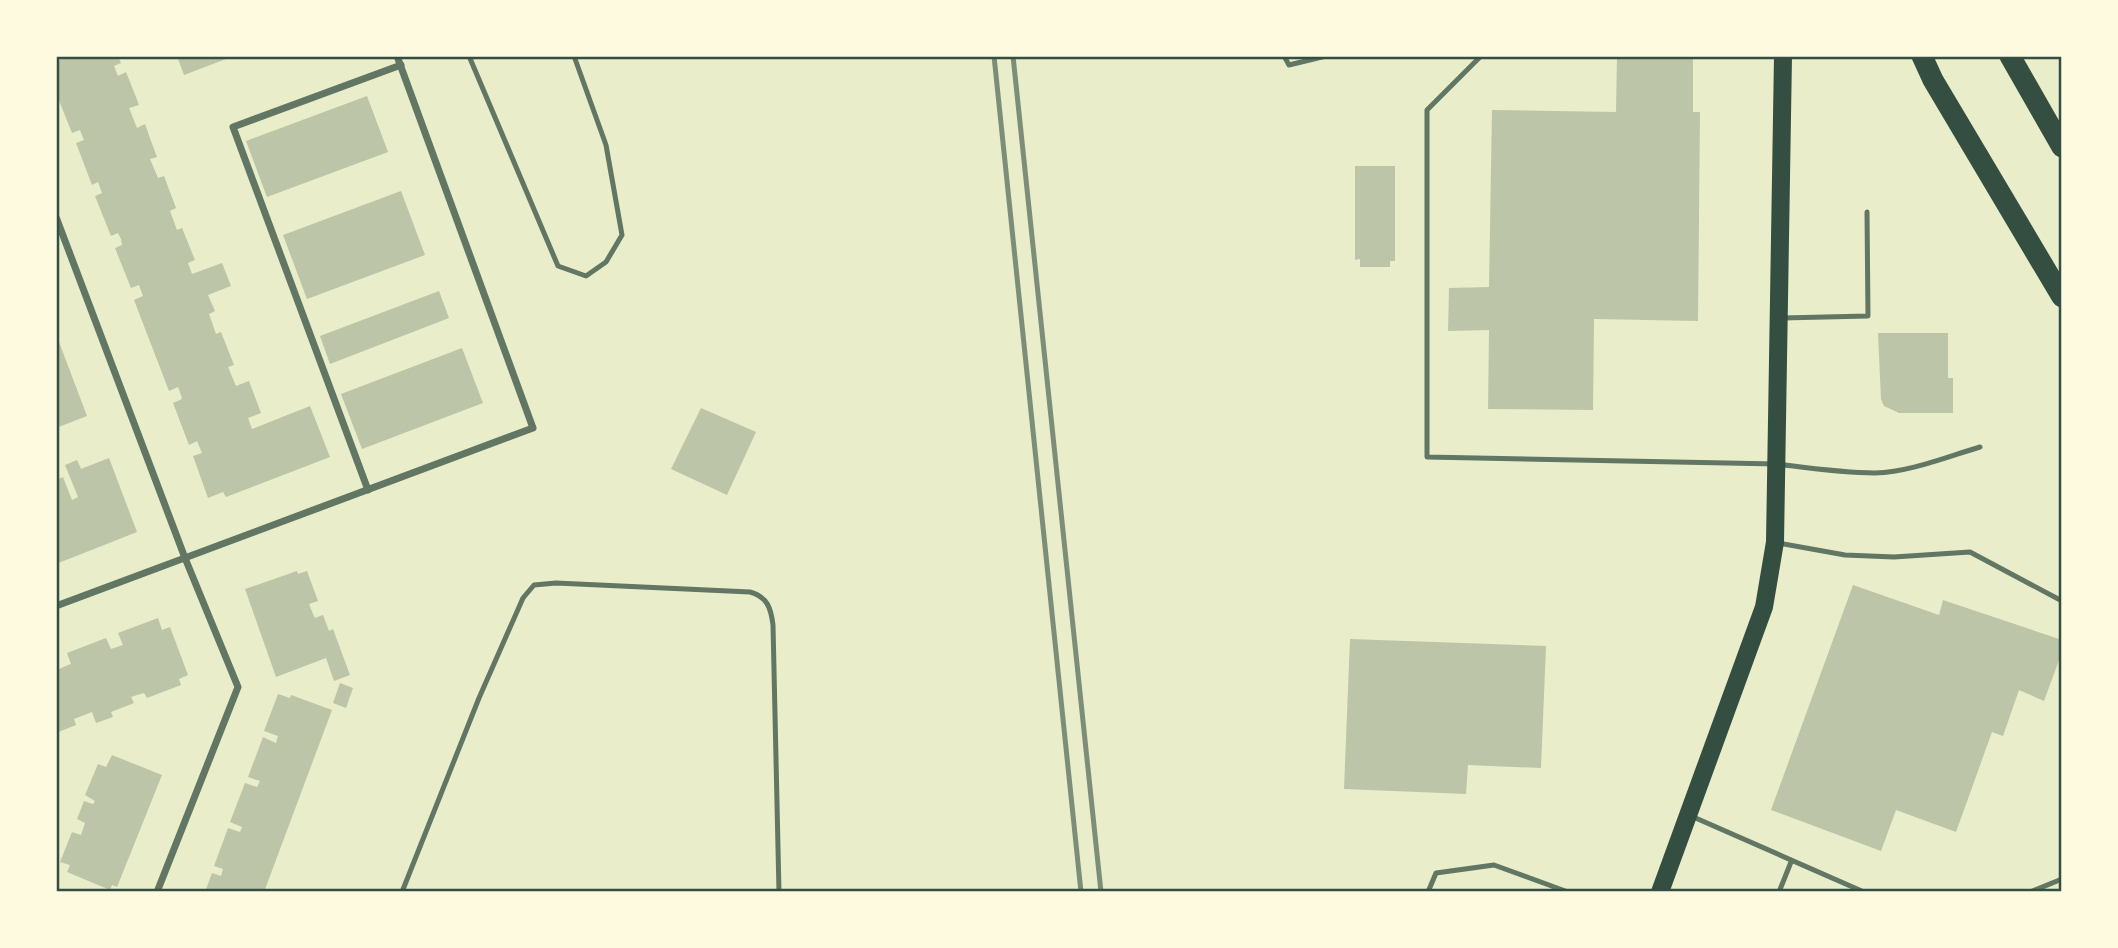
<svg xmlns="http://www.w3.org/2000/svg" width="2118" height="948" font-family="'Nunito Sans',sans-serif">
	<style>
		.building { fill: #bcc5a7 }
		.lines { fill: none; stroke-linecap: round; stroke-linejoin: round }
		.service { stroke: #617663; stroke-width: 5 }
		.minor { stroke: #617663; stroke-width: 7 }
		.primary { stroke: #344e41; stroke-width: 18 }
		.motorway { stroke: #344e41; stroke-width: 21 }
		.rail { stroke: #7c8e77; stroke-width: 5 }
		.neatline { fill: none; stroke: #344e41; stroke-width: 2.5 }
	</style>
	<rect width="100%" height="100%" fill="#e9edc9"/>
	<g class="building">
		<path d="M59,56h59l3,7 -7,3 4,10 8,-4 6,15 7,18 -10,3 8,20 8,-4 6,17 6,16 -7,2 8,19 6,-2 12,32 -6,3 3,8 4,11 5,-2 13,32 -7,3 4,11 30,-11 9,23 -23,9 7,16 -6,3 7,20 5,-2 13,33 -6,2 8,19 13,-5 12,32 -13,5 4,11 58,-23 20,51 -104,40 -3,-5 -15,6 -15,-42 9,-3 -5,-12 -8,4 -16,-42 9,-4 -1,-4 -3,-8 -9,4 -35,-91 9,-4 -4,-11 -8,3 -16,-40 7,-3 -1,-6 -3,-6 -7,3 -16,-40 7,-3 -4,-11 -6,3 -16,-42 8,-3 -4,-10 -8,3 -16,-40v-32l4,-1z"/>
		<path d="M177,56h57l-50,19z"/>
		<path d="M1617,56h76v56h7l-2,209 -104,-2 -1,91 -105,-1 1,-79 -41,1 1,-43 40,-1 3,-177 124,2z"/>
		<path d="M367,96l21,56 -121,45 -21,-56z"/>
		<path d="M1355,166h40v95h-5v6h-30v-8l-5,1z"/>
		<path d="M401,191l24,64 -118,44 -24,-64z"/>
		<path d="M439,291l10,27 -119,46 -10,-28z"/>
		<path d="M1878,333h70v45h5v35h-54l-15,-7 -3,-7z"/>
		<path d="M56,334l31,82 -31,12z"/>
		<path d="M462,348l21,55 -121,46 -21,-55z"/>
		<path d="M701,408l55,24 -29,63 -56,-26z"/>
		<path d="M109,458l28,74 -81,32v-84l7,-3 9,23 6,-3 -13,-32 12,-5 4,9z"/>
		<path d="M297,571l1,3 9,-3 11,30 -9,3 4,10 2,4 8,-3 6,16 4,-2 17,46 -16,6 -8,-23 -50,19 -31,-88z"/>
		<path d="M1853,585l86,30 4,-15 119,40v12l-18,49 -25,-11 -16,46 -11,-4 -36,100 -60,-22 -15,41 -110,-41z"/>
		<path d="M158,618l4,12 8,-3 18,48 -9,4 2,6 -34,13 -3,-5 -7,2 -6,2 3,6 -23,9 2,5 -17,6 -4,-11 -18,7 2,6 -20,8v-72l3,8 9,-4 3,-1 -4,-11 39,-15 5,11 12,-4 -5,-12z"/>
		<path d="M1350,639l196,7 -5,122 -73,-3 -2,29 -122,-5z"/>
		<path d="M340,683l13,5 -7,20 -13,-5z"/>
		<path d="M278,694l12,4 1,-3 41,15 -68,182h-59l7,-19 9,3 2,-7 -9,-3 14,-38 12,4 2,-5 -12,-5 15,-39 12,4 3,-6 -12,-4 15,-40 13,6 2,-7 -14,-5z"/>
		<path d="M112,755l50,20 -45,112 -5,-2 -2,5 -43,-18 3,-7 -10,-3 12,-30 9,3 4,-12 -8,-4 7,-18 9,3 2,-3 -10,-6 13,-31 8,3z"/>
	</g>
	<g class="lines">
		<g class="service">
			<path d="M469,56l89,210 28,10 20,-14 16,-27 -16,-90 -32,-89"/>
			<path d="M1284,56l5,9 37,-9"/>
			<path d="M1481,56l-54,54v347l350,7c32,4 65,9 98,9 35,-1 71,-16 105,-26"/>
			<path d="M1782,318l86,-2 -1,-104"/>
			<path d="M1778,543l67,12 49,2 76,-5 92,49"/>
			<path d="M1691,816l173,76"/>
			<path d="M402,892l77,-194 44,-100 11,-13 22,-2 194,9c18,5 21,17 23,33l6,267"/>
			<path d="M1428,892l8,-19 58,-8 74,27"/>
			<path d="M1779,892l12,-30"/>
			<path d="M2030,892l32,-13"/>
		</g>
		<g class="minor">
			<path d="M56,217l129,341 53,129 -81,205"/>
			<path d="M368,490l-135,-363 168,-62"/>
			<path d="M56,606l477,-178 -136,-372"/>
		</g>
		<path class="primary" d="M1660,892l104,-285 11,-65 8,-486"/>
		<g class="motorway">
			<path d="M1922,56l11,24 129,217"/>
			<path d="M2010,56l52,91"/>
		</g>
		<g class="rail">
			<path d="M994,56l87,836"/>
			<path d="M1013,56l88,836"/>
		</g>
	</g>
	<rect width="2118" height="948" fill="none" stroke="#fefae0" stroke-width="116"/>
	<rect x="58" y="58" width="2002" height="832" class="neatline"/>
</svg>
